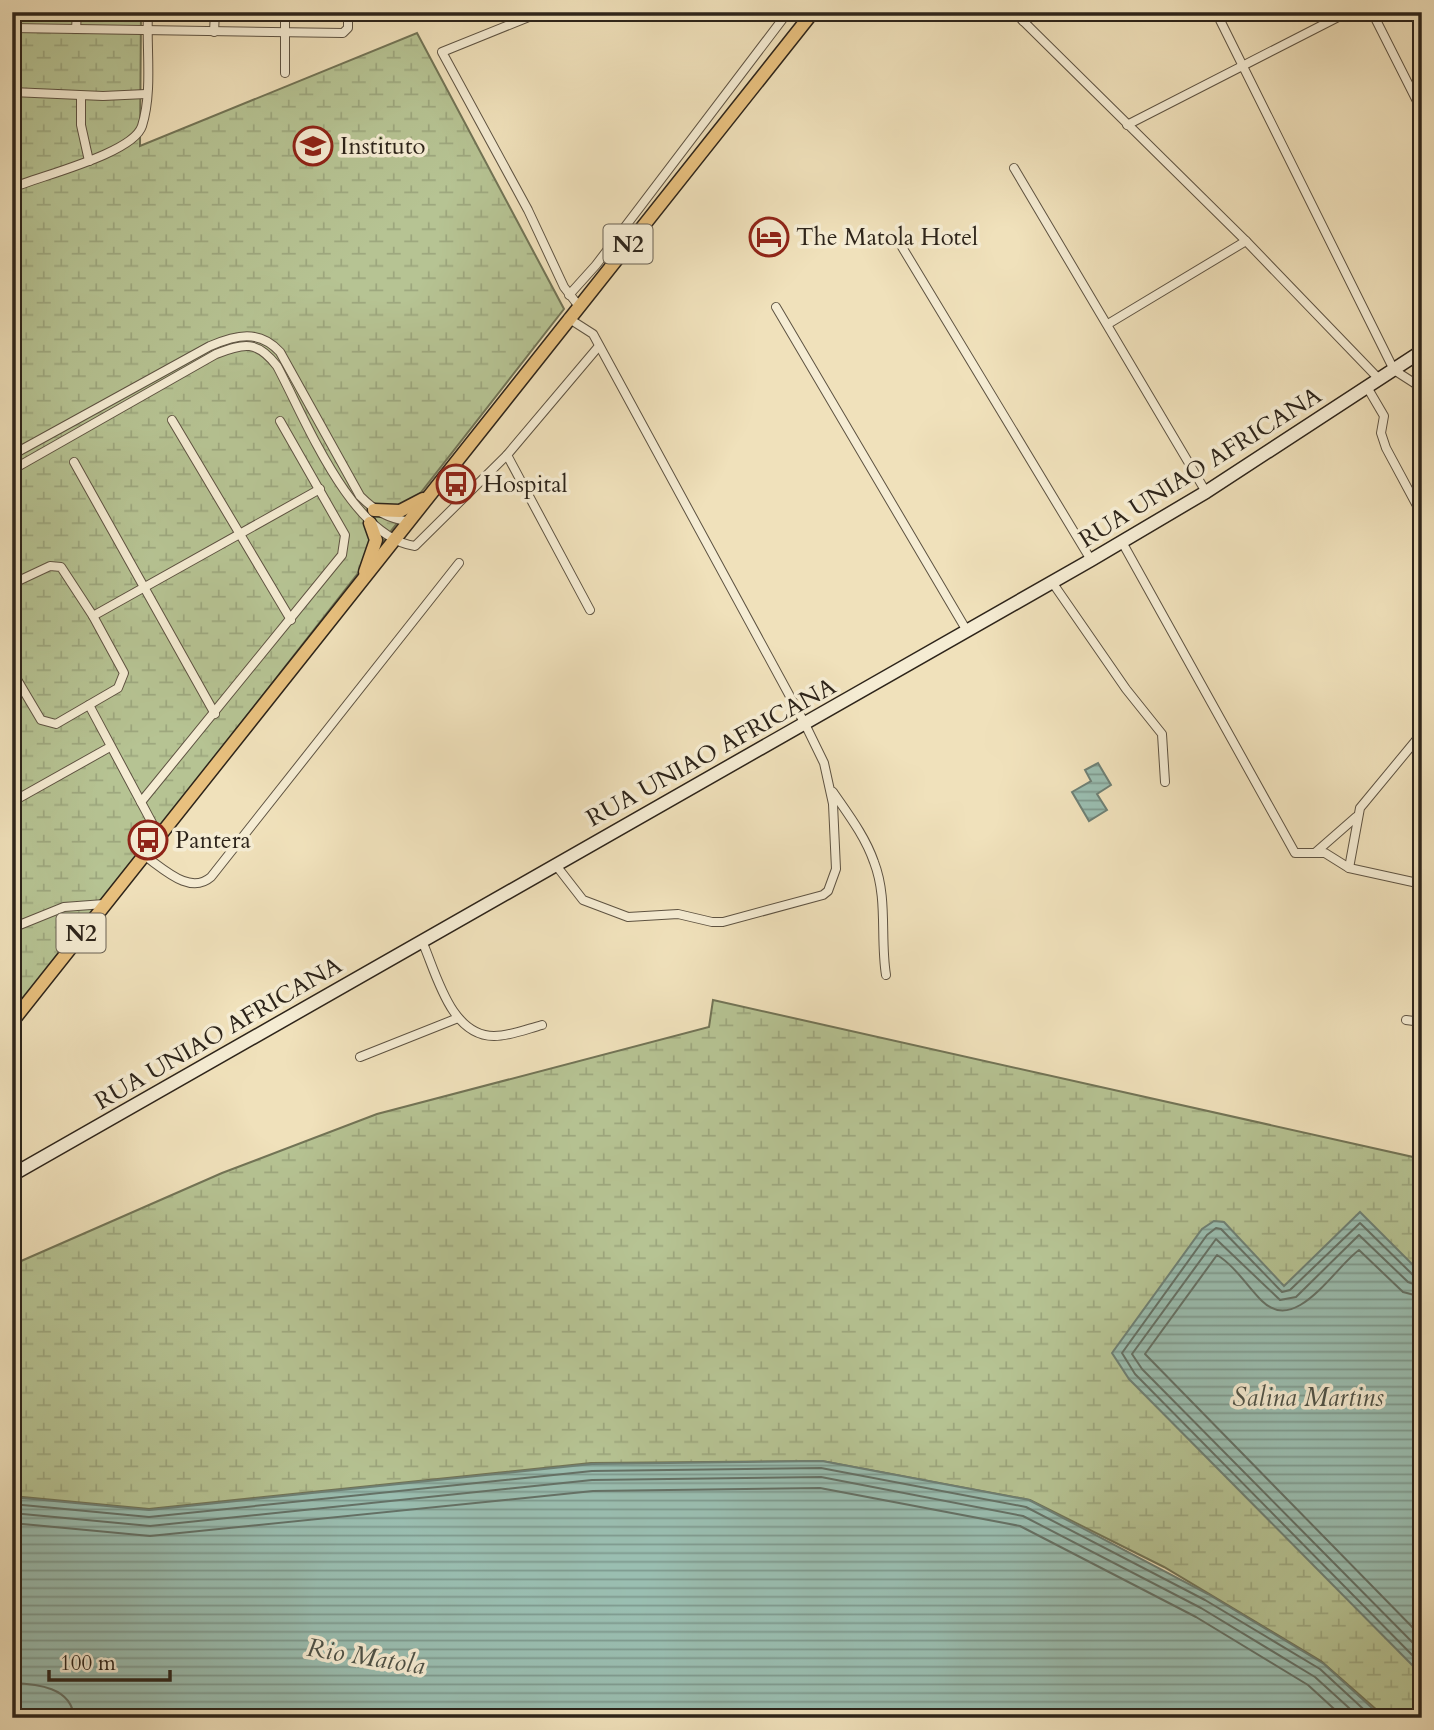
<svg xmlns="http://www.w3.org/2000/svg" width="1434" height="1730" font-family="Cardo,serif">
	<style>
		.wetland { fill: url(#wetland-marsh); stroke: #727456; stroke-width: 2 }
		.water { fill: url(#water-rules); stroke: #6e8075; stroke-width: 2 }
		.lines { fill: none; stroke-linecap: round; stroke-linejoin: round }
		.shore { stroke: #647166; stroke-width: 2 }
		.street-casing { stroke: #5e5342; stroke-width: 10 }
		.secondary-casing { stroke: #2d241a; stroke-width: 15 }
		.primary-casing { stroke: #2d241a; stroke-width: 15 }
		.street { stroke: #f5ecd3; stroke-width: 8 }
		.secondary { stroke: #f5ecd3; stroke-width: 12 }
		.primary { stroke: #e8c07e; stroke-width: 12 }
		.labels { text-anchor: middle; stroke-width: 7; stroke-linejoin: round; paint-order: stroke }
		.shield { fill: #f5ecd3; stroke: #696052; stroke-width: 2 }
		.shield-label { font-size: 23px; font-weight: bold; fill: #2d241a }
		.poi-label { font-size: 24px; fill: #2d241a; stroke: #f5ecd3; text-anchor: start }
		.street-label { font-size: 24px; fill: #2d241a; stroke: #f5ecd3 }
		.water-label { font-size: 26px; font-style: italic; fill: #4e5247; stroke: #f5ecd3 }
	</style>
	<defs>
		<pattern id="wetland-marsh" width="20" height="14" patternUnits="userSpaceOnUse" patternTransform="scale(1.75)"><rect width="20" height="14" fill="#b6c393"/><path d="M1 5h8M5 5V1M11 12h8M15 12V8" fill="none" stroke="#9da77e"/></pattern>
		<pattern id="water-rules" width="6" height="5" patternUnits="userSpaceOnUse" patternTransform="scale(1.75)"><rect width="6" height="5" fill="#9abeb1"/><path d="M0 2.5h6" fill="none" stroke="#7e9a8f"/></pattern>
	</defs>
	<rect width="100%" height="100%" fill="#f0e1bb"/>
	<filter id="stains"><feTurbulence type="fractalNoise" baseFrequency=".00286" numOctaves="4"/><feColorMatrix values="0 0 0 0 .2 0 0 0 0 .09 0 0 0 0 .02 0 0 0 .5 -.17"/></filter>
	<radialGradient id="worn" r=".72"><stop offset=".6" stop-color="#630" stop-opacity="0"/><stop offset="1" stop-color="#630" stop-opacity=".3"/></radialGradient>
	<g class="wetland">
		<path d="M12,12h129l-1,134 277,-113 147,276 -552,708z"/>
		<path d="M713,1000l700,157 9,9v552h-36l-65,-57 -157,-94 -134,-67 -208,-39 -231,2 -442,46 -137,-13v-231l210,-92 155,-59 332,-87z"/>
	</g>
	<g class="water">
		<path d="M1098,763l13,22 -14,9 10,16 -18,11 -17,-29 19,-11 -6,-11z"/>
		<path d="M1360,1212l62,62v401l-293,-296 -17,-26 90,-124 12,-8 10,1 60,64z"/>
		<path d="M822,1461l207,39 179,94 116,70 59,54h-1318l-53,-9v-212l137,13 443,-46z"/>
	</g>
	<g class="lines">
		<g class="shore">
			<path d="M1422,1278l-8,-2 -54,-53 -70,67 -8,2 -61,-63 -5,-1 -9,7 -85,118 13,21 287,291"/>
			<path d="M1422,1287l-14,-5 -49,-47 -63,62 -16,3 -64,-61 -84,115 10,15 280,283"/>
			<path d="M1422,1297l-19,-5 -44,-42c-25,18 -63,85 -97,51 -14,-14 -28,-36 -45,-46l-72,99 277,283"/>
			<path d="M12,1504l137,13 443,-46 229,-3 205,39 179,93 115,69 53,49"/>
			<path d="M12,1513l138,13 442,-46 229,-3 202,39 178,92 114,69 45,41"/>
			<path d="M12,1523l138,13 443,-45 227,-3 200,38 176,91 112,68 36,33"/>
			<path d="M12,1683c25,1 60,4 62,35"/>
		</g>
		<defs>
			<g id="street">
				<path d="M285,12v61"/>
				<path d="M541,12l-99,40 86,158 36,77 14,18"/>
				<path d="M1014,12l232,229 133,138"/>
				<path d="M1216,12l178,358 28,18"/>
				<path d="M1372,12l50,99"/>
				<path d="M1023,21l19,-9"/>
				<path d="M12,28l331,5 5,-5v-16"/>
				<path d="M76,29l1,-17"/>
				<path d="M214,32l1,-20"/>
				<path d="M12,92l91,4 43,-2"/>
				<path d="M81,96v29l8,36"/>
				<path d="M1127,125l221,-113"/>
				<path d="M12,166l5,20"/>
				<path d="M1014,168l192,324"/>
				<path d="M12,188c27,-12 121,-34 130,-62 11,-35 4,-78 6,-114"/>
				<path d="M899,242l192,318"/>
				<path d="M569,295l27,-30 192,-253"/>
				<path d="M776,307l191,324"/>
				<path d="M1108,324l138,-83"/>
				<path d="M1367,387l17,29 -3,17 5,15 36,67"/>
				<path d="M172,420l119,200"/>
				<path d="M12,455l198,-109c26,-11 49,-17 70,6l80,144c16,16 28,22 50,26"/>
				<path d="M507,455l83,155"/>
				<path d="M74,462l141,252"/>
				<path d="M12,470l204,-116c28,-11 41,-14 61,12 28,52 74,171 138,180l92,-91 92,-109"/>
				<path d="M1122,542l173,311h30l24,15 73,16"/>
				<path d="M1052,582l74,107 36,45 3,48"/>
				<path d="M93,616l227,-127"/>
				<path d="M12,671l29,49 15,4 62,-36 6,-15 -31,-57 -32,-49 -11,-1 -34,16"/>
				<path d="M89,705l69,129"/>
				<path d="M833,792c15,22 32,44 41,70 14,36 6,76 12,113"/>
				<path d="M12,802l98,-55"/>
				<path d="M141,802l201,-247 3,-20 -65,-114"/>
				<path d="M1316,852l40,-35"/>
				<path d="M142,854c20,13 47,42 69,23l248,-314"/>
				<path d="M555,864l28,36 45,17 50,-3 34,8h11l100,-27 5,-4 8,-22 -3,-65 -9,-41 -19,-39 -212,-390 -25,-16"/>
				<path d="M1349,868l11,-60 62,-75"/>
				<path d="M12,928l52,-21 40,-3"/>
				<path d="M422,941c14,31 28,95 72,95 16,0 33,-7 48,-11"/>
				<path d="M1406,1020l16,2"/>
				<path d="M360,1057l98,-39"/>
			</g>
			<path id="secondary" d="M12,1175l1079,-615 115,-68 216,-141"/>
			<g id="primary">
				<path d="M374,510l26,1 23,-12"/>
				<path d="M365,572l11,-32 -6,-17"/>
				<path d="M12,1022l801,-1010"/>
			</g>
		</defs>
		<use href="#street" class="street-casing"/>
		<use href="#secondary" class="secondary-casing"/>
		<use href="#primary" class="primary-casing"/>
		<use href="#street" class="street"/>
		<use href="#secondary" class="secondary"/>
		<use href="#primary" class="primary"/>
	</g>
	<defs>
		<symbol id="school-ring" viewBox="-11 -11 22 22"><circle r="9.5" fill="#f5ecd3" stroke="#8f2418" stroke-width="1.5"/><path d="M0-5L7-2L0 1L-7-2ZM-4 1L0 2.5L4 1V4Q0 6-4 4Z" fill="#8f2418"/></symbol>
		<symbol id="hotel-ring" viewBox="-11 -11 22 22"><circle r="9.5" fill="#f5ecd3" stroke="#8f2418" stroke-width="1.5"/><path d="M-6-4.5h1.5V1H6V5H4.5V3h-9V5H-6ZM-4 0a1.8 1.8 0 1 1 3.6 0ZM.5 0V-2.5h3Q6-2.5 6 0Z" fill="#8f2418"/></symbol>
		<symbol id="bus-ring" viewBox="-11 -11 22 22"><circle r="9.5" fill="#f5ecd3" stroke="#8f2418" stroke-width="1.5"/><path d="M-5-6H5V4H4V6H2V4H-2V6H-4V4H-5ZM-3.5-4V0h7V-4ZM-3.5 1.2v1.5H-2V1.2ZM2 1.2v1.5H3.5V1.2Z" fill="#8f2418"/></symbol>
	</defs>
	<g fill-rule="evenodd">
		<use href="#school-ring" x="291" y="124" width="44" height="44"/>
		<use href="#hotel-ring" x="747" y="215" width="44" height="44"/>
		<use href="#bus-ring" x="434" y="462" width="44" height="44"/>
		<use href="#bus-ring" x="126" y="818" width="44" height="44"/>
	</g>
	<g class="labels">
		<g class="shield">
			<rect x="603.5" y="224.5" width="49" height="39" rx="5"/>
			<rect x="56.5" y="913.5" width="49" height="39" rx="5"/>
		</g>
		<g class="shield-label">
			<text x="628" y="252">N2</text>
			<text x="81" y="941">N2</text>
		</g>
		<g class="poi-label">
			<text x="340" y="154">Instituto</text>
			<text x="796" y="245">The Matola Hotel</text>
			<text x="483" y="492">Hospital</text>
			<text x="175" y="848">Pantera</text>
		</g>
		<g class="street-label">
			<text transform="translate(1200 467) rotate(-32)" y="8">RUA UNIAO AFRICANA</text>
			<text transform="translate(711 752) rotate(-29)" y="8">RUA UNIAO AFRICANA</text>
			<text transform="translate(218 1033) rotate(-30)" y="8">RUA UNIAO AFRICANA</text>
		</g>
		<g class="water-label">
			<text x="1308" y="1406">Salina Martins</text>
			<text transform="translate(366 1656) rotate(9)" y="9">Rio Matola</text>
		</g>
	</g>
	<rect width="1434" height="1730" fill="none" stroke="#f0e1bb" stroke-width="42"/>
	<rect x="14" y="14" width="1406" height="1702" fill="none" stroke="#2d241a" stroke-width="3.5"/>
	<rect x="21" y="21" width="1392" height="1688" fill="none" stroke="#2d241a" stroke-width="2"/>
	<path d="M49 1670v10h121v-10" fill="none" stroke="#2d241a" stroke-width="3.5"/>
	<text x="60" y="1670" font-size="21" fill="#2d241a" stroke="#f5ecd3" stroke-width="5" paint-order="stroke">100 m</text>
	<rect width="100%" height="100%" filter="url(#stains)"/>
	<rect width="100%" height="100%" fill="url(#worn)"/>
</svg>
